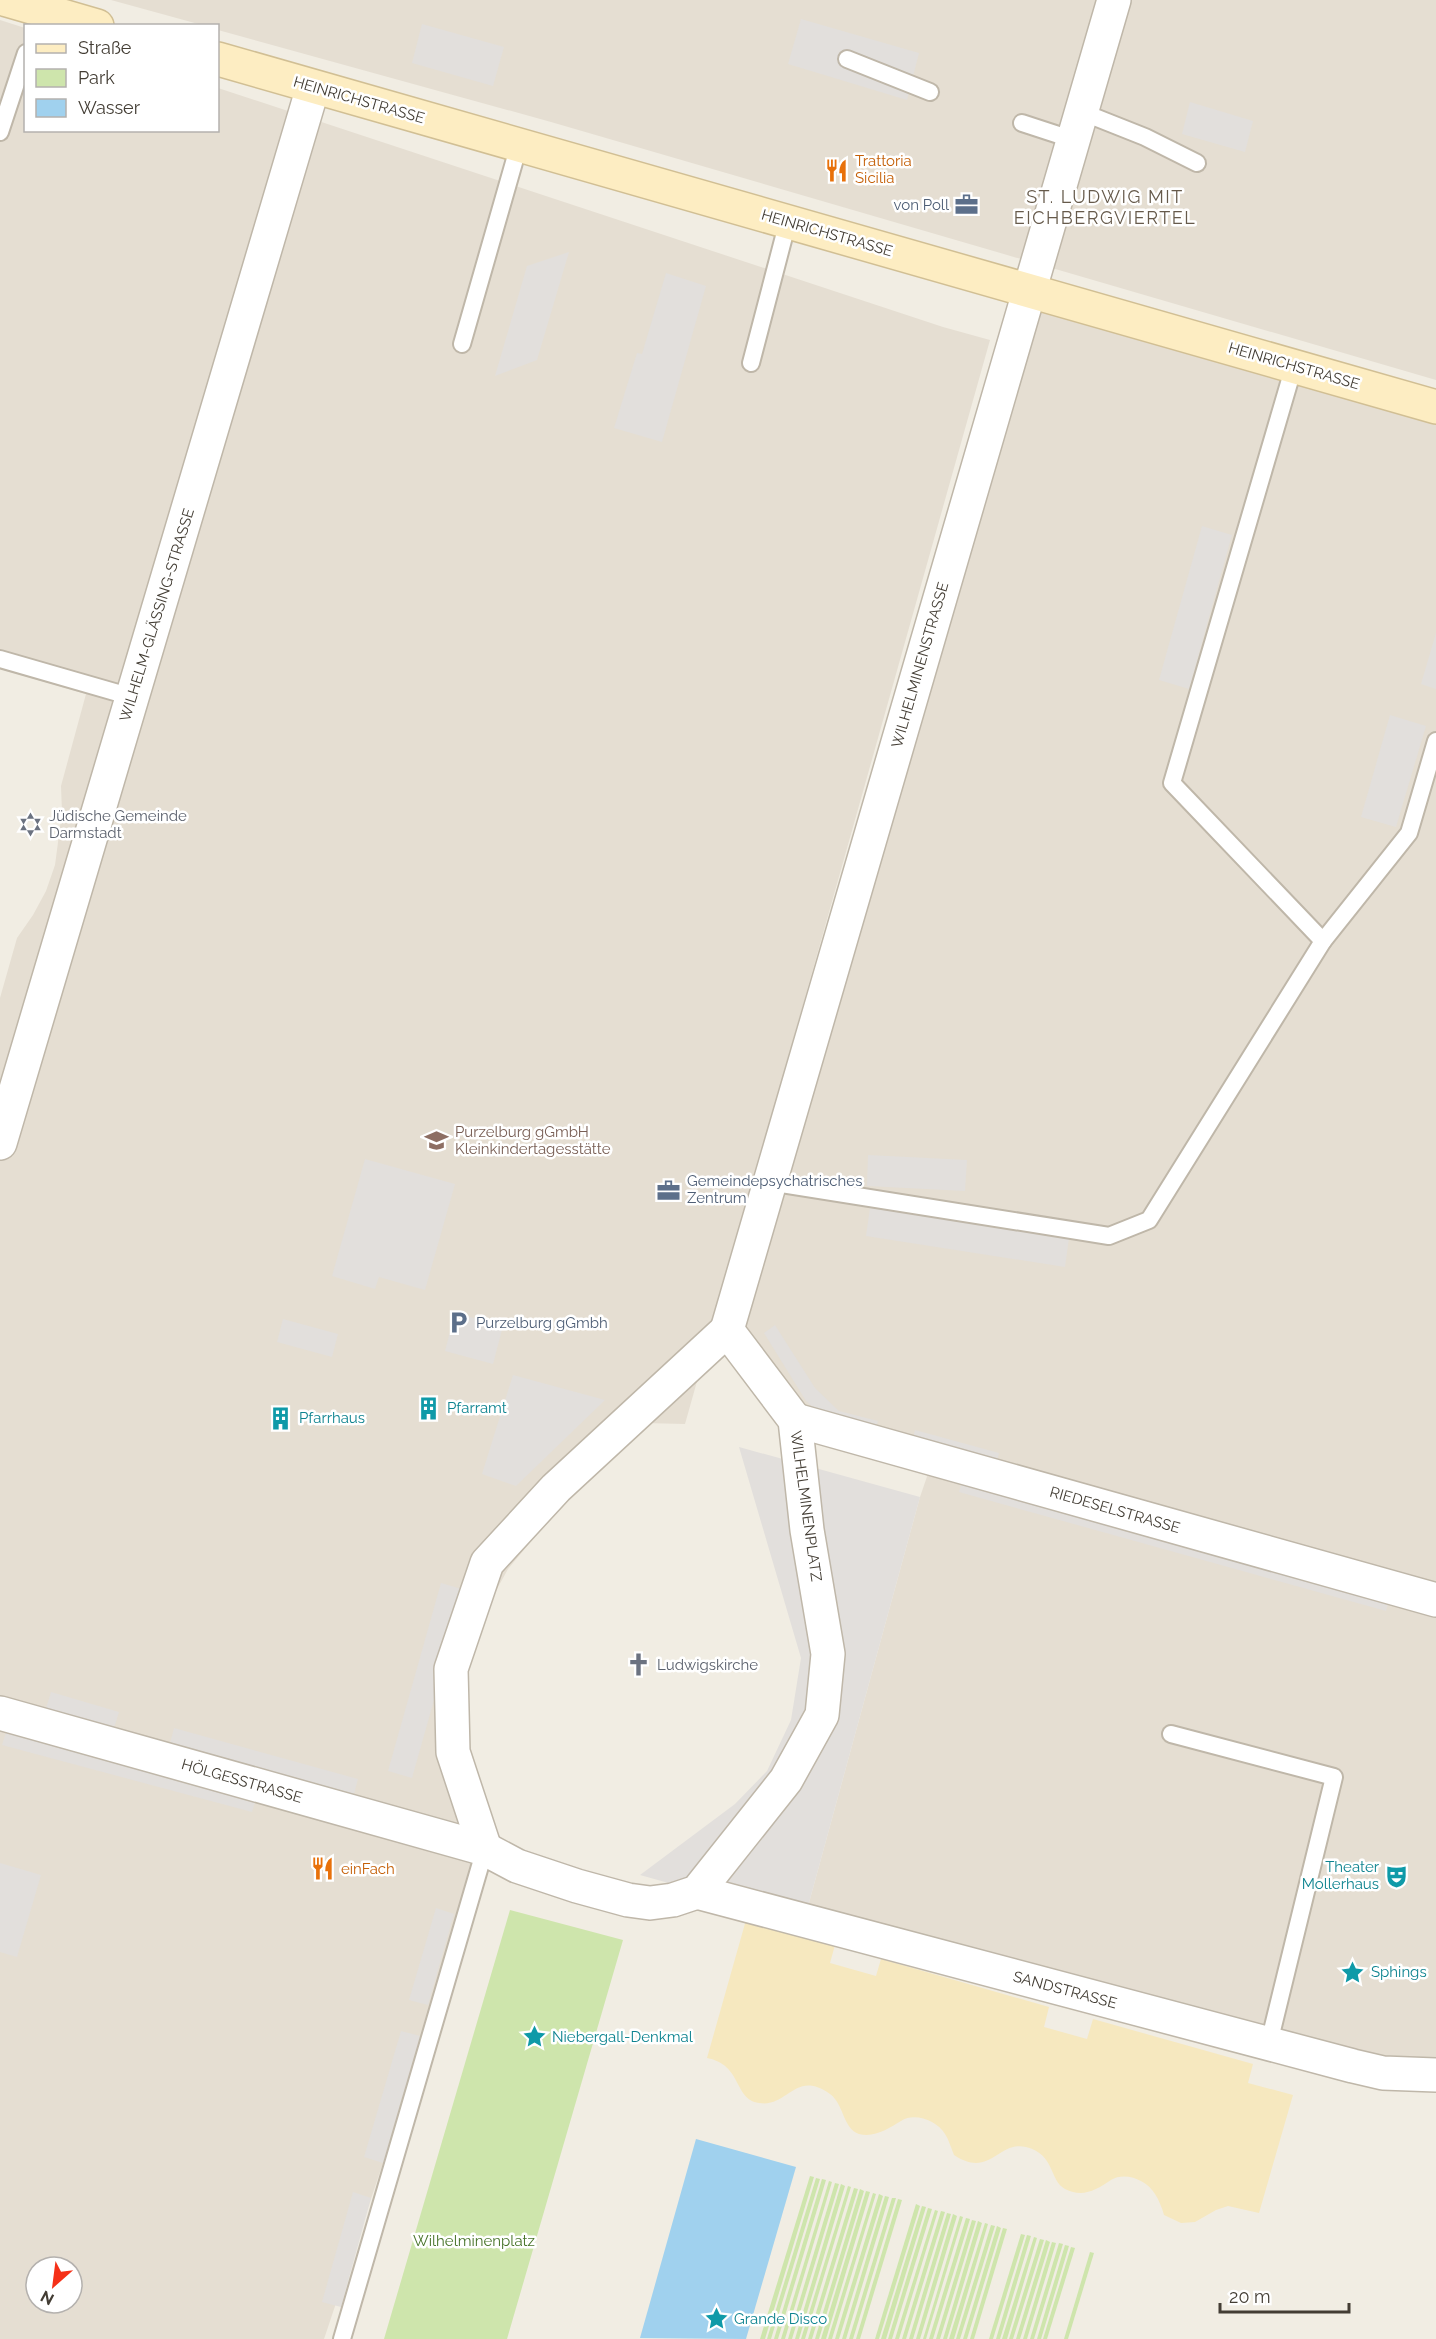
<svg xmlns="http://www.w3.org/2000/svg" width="1436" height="2339" font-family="Raleway,sans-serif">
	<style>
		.residential { fill: #e5ded2; fill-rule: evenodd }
		.green { fill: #cee5ac }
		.sand { fill: #f6e8bf }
		.parking { fill: #e2dfdc }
		.water { fill: #a0d1ee }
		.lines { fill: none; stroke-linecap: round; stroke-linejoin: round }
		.lane-casing { stroke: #bfb7a9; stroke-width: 20 }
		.street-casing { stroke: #bfb7a9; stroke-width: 36 }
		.secondary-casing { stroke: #d1bf94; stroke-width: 36 }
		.lane { stroke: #fff; stroke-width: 16 }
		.street { stroke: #fff; stroke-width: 33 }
		.secondary { stroke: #fdedc2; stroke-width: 33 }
		.labels { text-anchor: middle; stroke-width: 5; stroke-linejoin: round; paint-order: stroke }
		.street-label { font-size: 15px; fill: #433d34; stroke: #fff }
		.food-label { font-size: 15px; fill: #c56008; stroke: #fff; text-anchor: start }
		.service-label { font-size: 15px; fill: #4e5e75; stroke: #fff; text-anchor: start }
		.worship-label { font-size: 15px; fill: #5b616d; stroke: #fff; text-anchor: start }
		.education-label { font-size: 15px; fill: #785e54; stroke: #fff; text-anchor: start }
		.culture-label { font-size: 15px; fill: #0d838f; stroke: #fff; text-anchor: start }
		.park-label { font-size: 15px; fill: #477329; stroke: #fff }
		.quarter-label { font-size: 18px; letter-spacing: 1.5px; fill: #665a4b; stroke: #fff }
	</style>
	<rect width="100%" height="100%" fill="#f1ede3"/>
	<g class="residential">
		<path d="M111,0h1325v380l-885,-258 -333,-92v-4l-16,-1z"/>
		<path d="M0,20l25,8 1,102h192v-42l725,239 47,13 -305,1084 -42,-1 -64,61 -71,85 -37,67 -9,99 27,86 -106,342 -59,176h-324v-1341l17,-60 16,-23 13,-24 9,-26 7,-53 -1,-26 25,-92 -86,-25zM36,2267h36v36h-36z"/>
		<path d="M1030,290l406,117v1668l-632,-154 116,-424 13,-38 -138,-39 -68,-90z"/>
	</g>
	<g class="green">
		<path d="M510,1910l113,30 -116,399h-123z"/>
		<path d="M810,2176l4,1 -49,162h-5z"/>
		<path d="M816,2178l4,1 -49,160h-4z"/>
		<path d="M822,2179l4,1 -48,159h-4z"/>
		<path d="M829,2181l3,1 -47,157h-4z"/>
		<path d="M835,2183l4,1 -47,155h-4z"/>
		<path d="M841,2184l4,2 -46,153h-4z"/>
		<path d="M848,2186l3,1 -46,152h-4z"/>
		<path d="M854,2188l4,1 -46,150h-4z"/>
		<path d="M860,2189l4,2 -45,148h-4z"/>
		<path d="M866,2191l4,1 -44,147h-5z"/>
		<path d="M873,2193l3,1 -44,145h-4z"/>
		<path d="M879,2194l4,2 -44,143h-4z"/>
		<path d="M885,2196l4,1 -43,142h-4z"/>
		<path d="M892,2198h4l-43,141h-4z"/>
		<path d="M898,2199l4,1 -42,139h-4z"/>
		<path d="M916,2204l4,2 -41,133h-4z"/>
		<path d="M922,2206l4,1 -40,132h-5z"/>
		<path d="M928,2208l4,1 -40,130h-4z"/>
		<path d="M935,2210l3,1 -39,128h-4z"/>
		<path d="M941,2211l4,1 -39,127h-4z"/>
		<path d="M947,2213l4,1 -38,125h-4z"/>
		<path d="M953,2214l4,2 -37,123h-4z"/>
		<path d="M960,2216l3,1 -37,122h-3z"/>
		<path d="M966,2218l4,1 -37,120h-4z"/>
		<path d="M972,2220l4,1 -36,118h-4z"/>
		<path d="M978,2221l4,2 -35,116h-4z"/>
		<path d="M985,2223l3,1 -34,115h-5z"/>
		<path d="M991,2225l4,1 -35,113h-4z"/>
		<path d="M997,2226l4,2 -34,111h-4z"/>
		<path d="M1003,2228l4,1 -33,110h-4z"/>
		<path d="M1021,2234l4,1 -32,104h-4z"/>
		<path d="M1027,2235l4,1 -31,103h-4z"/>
		<path d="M1034,2237l3,1 -30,101h-5z"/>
		<path d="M1040,2239l4,1 -31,99h-4z"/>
		<path d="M1046,2240l4,2 -30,97h-4z"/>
		<path d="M1052,2242l4,1 -29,96h-4z"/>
		<path d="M1059,2243l4,1 -29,95h-4z"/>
		<path d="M1065,2245l4,1 -28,93h-4z"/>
		<path d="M1071,2247l4,1 -28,91h-4z"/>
		<path d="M1090,2252l4,1 -26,86h-4z"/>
	</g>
	<path class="sand" d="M746,1920l89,25 -5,18 46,13 5,-17 168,48 -5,20 43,12 6,-20 160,45 -5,19 45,12 -34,118 -31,-7 -12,4 -21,12 -14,1 -17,-8c-2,-7 -5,-15 -9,-21 -8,-14 -30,-23 -44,-14 -15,10 -28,18 -46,9 -16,-9 -10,-35 -39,-42 -28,-7 -36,32 -72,8 -3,-7 -5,-15 -9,-21 -8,-13 -30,-22 -44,-13 -12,7 -26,17 -42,13 -16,-5 -15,-30 -29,-40 -35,-25 -42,14 -71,9 -26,-4 -16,-38 -52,-45z"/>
	<g class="parking">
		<path d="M801,19l118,34 -12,47 -119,-36z"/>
		<path d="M422,24l82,23 -11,39 -81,-23z"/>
		<path d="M1190,102l63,19 -8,31 -63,-18z"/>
		<path d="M569,252l-32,108 -42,16 32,-110z"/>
		<path d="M666,273l40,13 -44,156 -48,-14 23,-75 5,1z"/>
		<path d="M1202,526l30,9 -43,154 -30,-9z"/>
		<path d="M1436,633v56l-15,-5z"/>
		<path d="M1390,715l36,11 -30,101 -35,-10z"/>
		<path d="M868,1155l99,5 -2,31 -98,-5z"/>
		<path d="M365,1159l90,25 -30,106 -46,-13 -4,12 -43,-13z"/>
		<path d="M870,1208l199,30 -4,29 -199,-31z"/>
		<path d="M455,1313l48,13 -10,38 -48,-13z"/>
		<path d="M283,1319l55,15 -6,23 -55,-15z"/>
		<path d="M775,1325l40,63 24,23 39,10 -4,13 -46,-13 -22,-20 -42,-68z"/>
		<path d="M513,1375l92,25 -89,86 -34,-12z"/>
		<path d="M915,1430l84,23 -4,16 -84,-23z"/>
		<path d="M739,1447l181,50 -116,424 -164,-46 95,-71 32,-33 24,-51 10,-62z"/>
		<path d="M963,1477l427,119 -4,15 -427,-119z"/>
		<path d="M441,1583l24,7 -53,188 -24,-7z"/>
		<path d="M51,1692l68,20 -5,16 -68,-20z"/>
		<path d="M174,1728l184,51 -4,15 -184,-51z"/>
		<path d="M7,1729l250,67 -5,16 -250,-67z"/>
		<path d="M0,1863l41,12 -24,82 -17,-5z"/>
		<path d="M436,1908l18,6 -26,91 -19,-5z"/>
		<path d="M401,2031l19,5 -37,127 -19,-6z"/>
		<path d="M353,2192l18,6 -30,109 -19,-5z"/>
	</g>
	<path class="water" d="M696,2139l100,28 -50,172 -106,-1z"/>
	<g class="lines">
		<defs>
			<g id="lane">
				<path d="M847,59l83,33"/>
				<path d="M1082,112l63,25 52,26"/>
				<path d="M1022,123l52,17"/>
				<path d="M0,132l26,-79"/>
				<path d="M462,344l57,-199"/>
				<path d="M751,363l37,-142"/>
				<path d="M0,659l132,38"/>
				<path d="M1323,941l86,-108 27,-92"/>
				<path d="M769,1182l340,54 40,-16 174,-279 -151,-158 122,-417"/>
				<path d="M1171,1734l163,43 -65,266"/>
				<path d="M342,2339l143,-490"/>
			</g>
			<g id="street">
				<path d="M0,1143l313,-1056"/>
				<path d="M727,1330l387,-1330"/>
				<path d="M795,1420l641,180"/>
				<path d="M0,1713l485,136 32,17 60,20 51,14 22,3 23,-3 24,-8 89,-112 36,-65 6,-61 -21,-124 -12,-110 -68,-90"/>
				<path d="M485,1849l-32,-97 -2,-83 36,-106 69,-75 171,-158"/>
				<path d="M697,1892l656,174 30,7 53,2"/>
			</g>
			<g id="secondary">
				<path d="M7,0l90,26"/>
				<path d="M218,59l1218,348"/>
			</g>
		</defs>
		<use href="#lane" class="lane-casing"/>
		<use href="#street" class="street-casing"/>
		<use href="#secondary" class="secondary-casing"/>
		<use href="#lane" class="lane"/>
		<use href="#street" class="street"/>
		<use href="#secondary" class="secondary"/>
	</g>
	<defs>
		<symbol id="restaurant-bare" viewBox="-9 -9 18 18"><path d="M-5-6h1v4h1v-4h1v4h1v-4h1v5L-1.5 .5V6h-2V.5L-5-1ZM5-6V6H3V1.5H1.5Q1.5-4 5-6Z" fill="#e8710a" stroke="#fff" stroke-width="2.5" paint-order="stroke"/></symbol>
		<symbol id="office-bare" viewBox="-9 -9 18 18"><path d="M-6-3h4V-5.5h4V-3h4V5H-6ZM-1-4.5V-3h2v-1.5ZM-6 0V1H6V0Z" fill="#5c6f8a" stroke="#fff" stroke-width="2.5" paint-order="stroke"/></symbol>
		<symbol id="synagogue-bare" viewBox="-9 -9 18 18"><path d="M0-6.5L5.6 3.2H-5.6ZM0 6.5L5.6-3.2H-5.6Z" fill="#6b7280" stroke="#fff" stroke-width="2.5" paint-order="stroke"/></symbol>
		<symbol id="school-bare" viewBox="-9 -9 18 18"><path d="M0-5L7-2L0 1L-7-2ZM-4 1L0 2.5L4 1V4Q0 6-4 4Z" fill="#8d6e63" stroke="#fff" stroke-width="2.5" paint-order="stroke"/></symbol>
		<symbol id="parking-bare" viewBox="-9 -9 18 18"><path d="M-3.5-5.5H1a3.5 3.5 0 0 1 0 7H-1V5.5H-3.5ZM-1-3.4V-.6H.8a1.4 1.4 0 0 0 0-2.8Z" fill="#5c6f8a" stroke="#fff" stroke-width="2.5" paint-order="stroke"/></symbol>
		<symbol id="building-bare" viewBox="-9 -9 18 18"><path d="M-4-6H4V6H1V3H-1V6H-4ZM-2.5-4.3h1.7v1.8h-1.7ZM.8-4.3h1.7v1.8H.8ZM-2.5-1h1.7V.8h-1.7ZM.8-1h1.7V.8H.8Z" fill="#0f9aa8" stroke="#fff" stroke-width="2.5" paint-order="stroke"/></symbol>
		<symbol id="church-bare" viewBox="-9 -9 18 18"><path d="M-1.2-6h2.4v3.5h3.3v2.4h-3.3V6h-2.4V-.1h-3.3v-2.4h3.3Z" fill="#6b7280" stroke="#fff" stroke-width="2.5" paint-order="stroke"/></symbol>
		<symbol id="theatre-bare" viewBox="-9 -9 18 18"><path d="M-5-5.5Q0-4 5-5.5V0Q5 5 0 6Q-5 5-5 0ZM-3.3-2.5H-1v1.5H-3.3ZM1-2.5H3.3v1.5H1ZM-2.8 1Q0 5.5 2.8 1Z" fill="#0f9aa8" stroke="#fff" stroke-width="2.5" paint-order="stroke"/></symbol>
		<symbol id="sight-bare" viewBox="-9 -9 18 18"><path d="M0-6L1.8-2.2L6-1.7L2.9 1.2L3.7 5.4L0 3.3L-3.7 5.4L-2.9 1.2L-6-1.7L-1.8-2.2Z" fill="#0f9aa8" stroke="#fff" stroke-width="2.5" paint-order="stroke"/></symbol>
	</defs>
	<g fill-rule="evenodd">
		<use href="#restaurant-bare" x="820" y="154" width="33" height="33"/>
		<use href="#office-bare" x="950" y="188" width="33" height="33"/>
		<use href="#synagogue-bare" x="14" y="808" width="33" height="33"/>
		<use href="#school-bare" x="420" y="1124" width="33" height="33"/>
		<use href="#office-bare" x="652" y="1174" width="33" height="33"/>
		<use href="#parking-bare" x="442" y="1306" width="33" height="33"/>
		<use href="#building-bare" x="412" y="1392" width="33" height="33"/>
		<use href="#building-bare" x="264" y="1402" width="33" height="33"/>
		<use href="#church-bare" x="622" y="1648" width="33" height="33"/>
		<use href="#restaurant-bare" x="306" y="1852" width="33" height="33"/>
		<use href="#theatre-bare" x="1380" y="1860" width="33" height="33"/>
		<use href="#sight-bare" x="1336" y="1956" width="33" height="33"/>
		<use href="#sight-bare" x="518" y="2020" width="33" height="33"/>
		<use href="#sight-bare" x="700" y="2302" width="33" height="33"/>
	</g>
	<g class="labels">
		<g class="street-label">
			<text transform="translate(359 100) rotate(16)" y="5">HEINRICHSTRASSE</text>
			<text transform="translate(827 233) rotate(16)" y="5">HEINRICHSTRASSE</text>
			<text transform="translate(1294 366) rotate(16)" y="5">HEINRICHSTRASSE</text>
			<text transform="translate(157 615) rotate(-73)" y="5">WILHELM-GLÄSSING-STRASSE</text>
			<text transform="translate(920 665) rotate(-74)" y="5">WILHELMINENSTRASSE</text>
			<text transform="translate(806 1506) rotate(82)" y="5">WILHELMINENPLATZ</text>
			<text transform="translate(1115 1510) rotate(16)" y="5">RIEDESELSTRASSE</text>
			<text transform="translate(242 1781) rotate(16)" y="5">HÖLGESSTRASSE</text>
			<text transform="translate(1065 1990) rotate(15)" y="5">SANDSTRASSE</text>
		</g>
		<g class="food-label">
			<text x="855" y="166">Trattoria<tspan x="855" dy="17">Sicilia</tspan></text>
			<text x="341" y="1874">einFach</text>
		</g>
		<g class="service-label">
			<text x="949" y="210" text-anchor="end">von Poll</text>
			<text x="687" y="1186">Gemeindepsychatrisches<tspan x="687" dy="17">Zentrum</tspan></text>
			<text x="476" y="1328">Purzelburg gGmbh</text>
		</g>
		<g class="worship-label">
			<text x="49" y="821">Jüdische Gemeinde<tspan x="49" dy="17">Darmstadt</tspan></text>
			<text x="657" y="1670">Ludwigskirche</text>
		</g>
		<g class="education-label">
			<text x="455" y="1137">Purzelburg gGmbH<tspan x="455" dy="17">Kleinkindertagesstätte</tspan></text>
		</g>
		<g class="culture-label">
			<text x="447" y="1413">Pfarramt</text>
			<text x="299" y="1423">Pfarrhaus</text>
			<text x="1379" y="1872" text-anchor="end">Theater<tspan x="1379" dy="17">Mollerhaus</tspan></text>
			<text x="1371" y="1977">Sphings</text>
			<text x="552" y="2042">Niebergall-Denkmal</text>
			<text x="734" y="2324">Grande Disco</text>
		</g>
		<g class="park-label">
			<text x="474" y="2246">Wilhelminenplatz</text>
		</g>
		<g class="quarter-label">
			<text x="1105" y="203">ST. LUDWIG MIT<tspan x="1105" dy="21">EICHBERGVIERTEL</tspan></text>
		</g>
	</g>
	<rect x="24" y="24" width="195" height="108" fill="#ffffff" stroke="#b4b1ae" stroke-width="1.5"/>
	<rect x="36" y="44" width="30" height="9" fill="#fdedc2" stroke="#b4b1ae" stroke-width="1.5"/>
	<text x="78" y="54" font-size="18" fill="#433d34">Straße</text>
	<rect x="36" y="69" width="30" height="18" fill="#cee5ac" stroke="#b4b1ae" stroke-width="1.5"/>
	<text x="78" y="84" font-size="18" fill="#433d34">Park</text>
	<rect x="36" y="99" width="30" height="18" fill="#a0d1ee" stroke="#b4b1ae" stroke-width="1.5"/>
	<text x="78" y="114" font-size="18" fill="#433d34">Wasser</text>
	<g transform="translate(54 2285) rotate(208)"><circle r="28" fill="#ffffff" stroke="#b4b1ae" stroke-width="1.5"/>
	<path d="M0-4.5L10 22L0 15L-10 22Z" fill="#f53017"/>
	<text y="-9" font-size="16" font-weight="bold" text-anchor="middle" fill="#433d34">N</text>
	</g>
	<path d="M1220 2303v9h129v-9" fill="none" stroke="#433d34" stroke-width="3"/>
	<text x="1229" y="2303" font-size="18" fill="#433d34" stroke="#ffffff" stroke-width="4.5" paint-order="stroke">20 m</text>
</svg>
